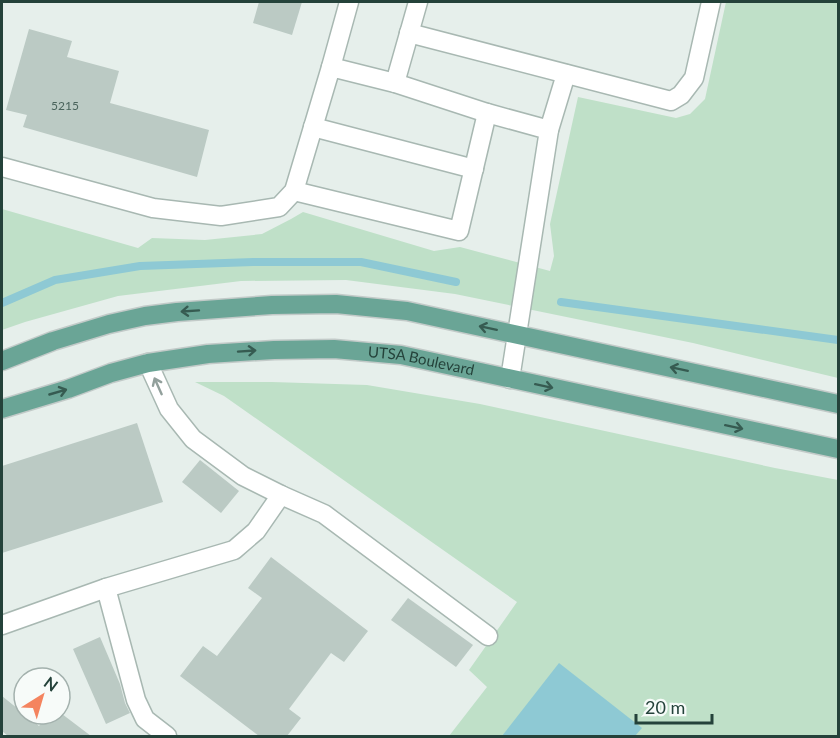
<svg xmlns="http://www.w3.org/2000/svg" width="840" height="738" font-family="Lato,sans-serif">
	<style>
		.green { fill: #bfe0c8 }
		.water { fill: #8ec9d4 }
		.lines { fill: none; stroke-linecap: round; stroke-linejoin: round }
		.stream { stroke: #8ec9d4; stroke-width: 8 }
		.building { fill: #bbcac4 }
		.minor-casing { stroke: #a8b8b2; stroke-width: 21 }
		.major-casing { stroke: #c2cac8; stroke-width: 21 }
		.minor { stroke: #fff; stroke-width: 18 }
		.major { stroke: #6aa596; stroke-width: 18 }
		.oneway { stroke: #365b51 }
		.oneway2 { stroke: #92a09c }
		.labels { text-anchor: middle; stroke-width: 6; stroke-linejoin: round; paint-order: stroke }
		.number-label { font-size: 12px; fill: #4a645c }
		.street-label { font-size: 15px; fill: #24423a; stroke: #f7fbf9 }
	</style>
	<rect width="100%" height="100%" fill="#e6efeb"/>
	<g class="green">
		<path d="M726,2h112v376l-145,-35 -238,-49 -109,-14 -105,1 -123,15 -93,26 -23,8v-121l136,39 14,-10 53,2 57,-6 29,-15 12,-7 131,39 26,-4 90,24 4,-15 -4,-32 28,-127 98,21 14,-4 15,-15z"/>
		<path d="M195,382h77l95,3 113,19 295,64 63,12v256h-389l38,-49 -18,-17 48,-68 -293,-206z"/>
	</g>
	<path class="water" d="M559,663l83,65 -7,8h-133z"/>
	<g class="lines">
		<g class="stream">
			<path d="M561,302l277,38"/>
			<path d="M2,303l53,-23 85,-14 113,-4h108l95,20"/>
		</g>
	</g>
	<g class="building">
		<path d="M259,2h43l-10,33 -39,-12z"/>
		<path d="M29,29l43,12 -5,16 52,14 -9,32 99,27 -12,47 -174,-50 4,-12 -21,-5z"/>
		<path d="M137,423l26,79 -161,51v-87z"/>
		<path d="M200,460l39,31 -18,22 -39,-31z"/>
		<path d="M271,557l97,74 -24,31 -13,-9 -42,56 12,9 -14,18h-28l-79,-60 23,-30 14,10 45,-58 -14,-10z"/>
		<path d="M408,598l65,47 -17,22 -65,-47z"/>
		<path d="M100,637l20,47 5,19 5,10 -24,11 -33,-75z"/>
		<path d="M2,696l37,30 9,-12h14l29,22h-83l-6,-5z"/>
	</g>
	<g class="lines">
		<defs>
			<g id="minor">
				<path d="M409,33l262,68 10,-6 13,-17 17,-76"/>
				<path d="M331,67l18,-65"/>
				<path d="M395,83l23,-81"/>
				<path d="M313,127l161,42"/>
				<path d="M549,130l17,-56"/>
				<path d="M2,167l151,41 68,8 58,-9 15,-16 37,-124 64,16 92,30 62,17 -39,249"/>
				<path d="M294,191l165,40 28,-118"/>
				<path d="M148,363l21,46 24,30 50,37 38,19 43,19 164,122"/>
				<path d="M106,588l30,112 9,19 22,17"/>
				<path d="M2,625l104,-37 128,-38 22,-19 25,-36"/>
			</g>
			<g id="major">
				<path d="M2,361l51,-20 56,-17 36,-8 32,-4 95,-7 64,-1 71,7 431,93"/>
				<path id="s1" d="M2,409l66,-20 43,-16 37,-10 60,-9 66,-4 60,-1 67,6 437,94"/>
			</g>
		</defs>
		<use href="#minor" class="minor-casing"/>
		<use href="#major" class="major-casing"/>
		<use href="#minor" class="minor"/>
		<use href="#major" class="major"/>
	</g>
	<defs><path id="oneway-shaft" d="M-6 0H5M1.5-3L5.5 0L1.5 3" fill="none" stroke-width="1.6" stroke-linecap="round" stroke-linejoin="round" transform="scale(1.5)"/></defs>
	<g class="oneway">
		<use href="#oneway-shaft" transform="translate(190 311) rotate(176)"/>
		<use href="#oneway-shaft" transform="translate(488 328) rotate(-168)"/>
		<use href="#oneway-shaft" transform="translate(247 351) rotate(-4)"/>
		<use href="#oneway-shaft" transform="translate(679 369) rotate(-168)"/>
		<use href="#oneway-shaft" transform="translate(544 386) rotate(12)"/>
		<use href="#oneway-shaft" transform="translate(58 392) rotate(-16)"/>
		<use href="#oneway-shaft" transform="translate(734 427) rotate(12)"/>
	</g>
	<use class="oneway2" href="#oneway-shaft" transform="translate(158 386) rotate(-114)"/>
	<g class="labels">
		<g class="number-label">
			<text x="65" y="110">5215</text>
		</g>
		<g class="street-label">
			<text dy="5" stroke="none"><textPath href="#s1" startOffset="428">UTSA Boulevard</textPath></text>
		</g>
	</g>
	<rect width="840" height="738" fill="none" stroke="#24423a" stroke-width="6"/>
	<g transform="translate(42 696) rotate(37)"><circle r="28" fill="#f7fbf9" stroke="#a3b1ad" stroke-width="1.5"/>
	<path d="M0-4.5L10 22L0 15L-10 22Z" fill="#f4845f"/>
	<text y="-9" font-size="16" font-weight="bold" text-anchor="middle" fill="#24423a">N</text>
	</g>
	<path d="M636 714v9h76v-9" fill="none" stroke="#24423a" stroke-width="3"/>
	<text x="645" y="714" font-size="18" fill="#24423a" stroke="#f7fbf9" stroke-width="4.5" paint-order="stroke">20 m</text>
</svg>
